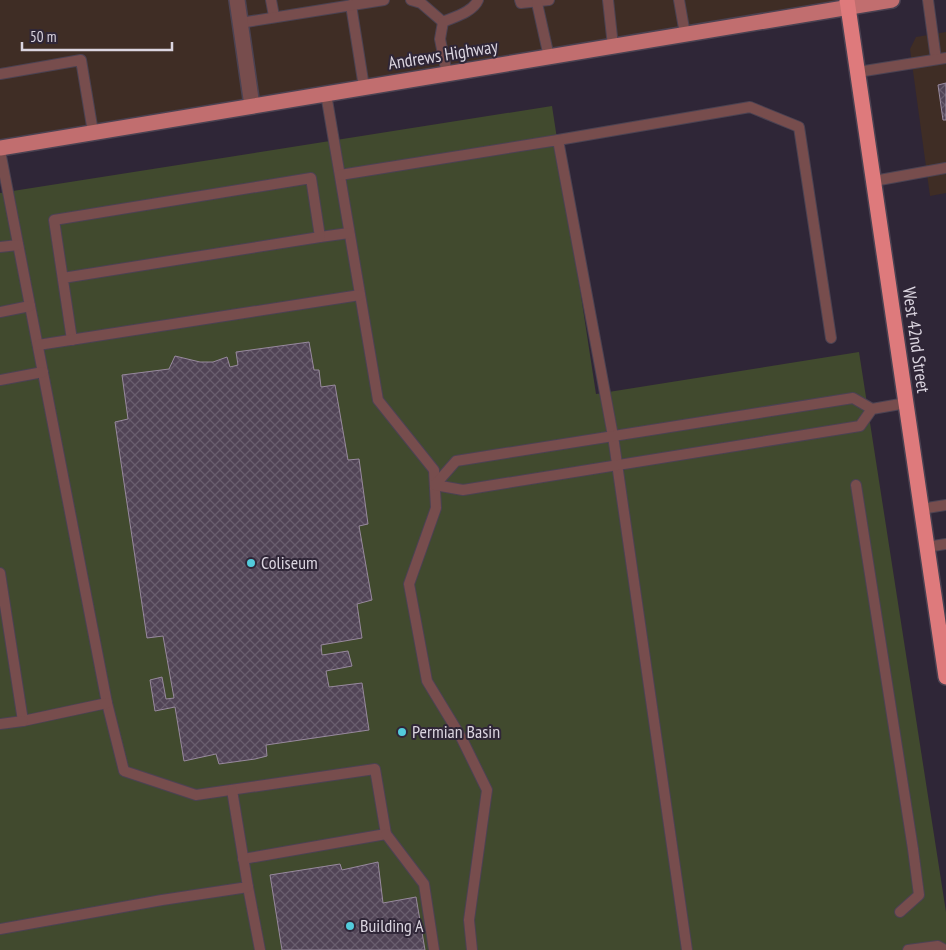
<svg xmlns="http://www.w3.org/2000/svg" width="946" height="950" font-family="'PT Sans Narrow',sans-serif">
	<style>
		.commercial { fill: #3f2d25 }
		.garden { fill: #414a2e }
		.building { fill: url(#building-cross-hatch); stroke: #988a9e }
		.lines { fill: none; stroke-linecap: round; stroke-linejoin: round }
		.lane-casing { stroke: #4b4252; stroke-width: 12 }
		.street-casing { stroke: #4b4252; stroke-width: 18 }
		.primary-casing { stroke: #4b4252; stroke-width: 18 }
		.highway-casing { stroke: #4b4252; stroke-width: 18 }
		.lane { stroke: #774d4d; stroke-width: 10 }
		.street { stroke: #774d4d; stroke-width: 15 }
		.primary { stroke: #c16e6f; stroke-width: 15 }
		.highway { stroke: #de7a7c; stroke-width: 15 }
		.poi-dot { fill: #53cbdb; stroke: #2f2637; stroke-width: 2 }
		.labels { text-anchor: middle; stroke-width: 4; stroke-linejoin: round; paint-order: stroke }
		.street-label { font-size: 18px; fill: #dbd5e0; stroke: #2f2637 }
		.poi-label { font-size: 18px; fill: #dbd5e0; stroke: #2f2637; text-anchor: start }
	</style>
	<defs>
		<pattern id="building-cross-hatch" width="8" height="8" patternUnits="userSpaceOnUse" patternTransform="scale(1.25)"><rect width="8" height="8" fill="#514456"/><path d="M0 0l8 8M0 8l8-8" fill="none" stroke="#695e6e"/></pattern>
	</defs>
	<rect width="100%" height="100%" fill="#2f2637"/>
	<g class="commercial">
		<path d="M0,0h847l-847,148z"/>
		<path d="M946,32v161l-16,3 -20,-147 6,-12z"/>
	</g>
	<path class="garden" d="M552,106l44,288 263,-42 87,560v38h-946v-757z"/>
	<g class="building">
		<path d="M946,83v37h-3l-5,-35z"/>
		<path d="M309,342l5,28h5l2,17 14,-2 13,75 11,-1 9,65 -9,2 13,74 -15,4 5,34 -41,7 1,10 26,-4 4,15 -26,5 3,16 33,-4 7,47 -103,15 1,11 -12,3 -36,5 -3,-10 -32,7 -9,-54 -20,4 -5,-31 12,-3 4,22 8,-1 -11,-62 -16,2 -32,-216 13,-3 -6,-44 47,-6 6,-13 25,6h13l14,-5 3,10 8,-2 -2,-13z"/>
		<path d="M378,862l5,41 33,-6 9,53h-143l-12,-75 70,-11 2,6z"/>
	</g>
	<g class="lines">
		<defs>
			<g id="lane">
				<path d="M271,0l3,16"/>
				<path d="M411,0l10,3 22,19"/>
				<path d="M520,0l1,3 28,-3"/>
				<path d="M608,0l5,46"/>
				<path d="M679,0l6,34"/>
				<path d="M928,0l8,59"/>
				<path d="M537,3l12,54"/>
				<path d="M351,5l13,82"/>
				<path d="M240,23l144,-23"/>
				<path d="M858,72l88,-14"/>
				<path d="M0,74l81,-14 12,72"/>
				<path d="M447,74l-7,-35 3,-17c11,-5 30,-10 35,-22"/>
				<path d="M326,94l52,306 56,70 2,38 -27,76 18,97 34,56 26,53 -18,130 3,30"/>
				<path d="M558,140l192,-33 49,20 32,211"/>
				<path d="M0,151l107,552 17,68 72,24 179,-26 11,65 -143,25"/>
				<path d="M340,175l218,-35 55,296 74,514"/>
				<path d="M874,181l72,-13"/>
				<path d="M320,237l29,-4"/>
				<path d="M0,247l18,-2"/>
				<path d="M63,278l257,-41 -9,-59 -257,42 18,120"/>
				<path d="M0,312l30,-6"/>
				<path d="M38,345l322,-50"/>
				<path d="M0,380l43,-8"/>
				<path d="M872,409l-12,17 -397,64 -28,-5 21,-24 397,-63 19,11 34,-6"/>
				<path d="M856,485l57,364 6,46 -19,17"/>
				<path d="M921,509l25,-4"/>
				<path d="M927,547l19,-3"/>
				<path d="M0,573l23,148 84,-18"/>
				<path d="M0,724l23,-3"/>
				<path d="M386,834l38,50 10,66"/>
				<path d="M248,887l12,63"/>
				<path d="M0,929l162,-29 86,-13 -16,-97"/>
				<path d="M908,950l30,-4 7,4"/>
			</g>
			<path id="street" d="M237,0l15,106"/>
			<path id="primary" d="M0,148l892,-148"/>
			<path id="highway" d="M847,0l99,677"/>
		</defs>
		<use href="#lane" class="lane-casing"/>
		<use href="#street" class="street-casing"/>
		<use href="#primary" class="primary-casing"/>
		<use href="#highway" class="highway-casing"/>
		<use href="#lane" class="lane"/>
		<use href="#street" class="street"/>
		<use href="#primary" class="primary"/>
		<use href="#highway" class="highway"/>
	</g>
	<g class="poi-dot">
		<circle cx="251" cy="563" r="5"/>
		<circle cx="402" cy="732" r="5"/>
		<circle cx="350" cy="926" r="5"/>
	</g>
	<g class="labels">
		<g class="street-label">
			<text transform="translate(443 55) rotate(-9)" y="6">Andrews Highway</text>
			<text transform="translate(916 340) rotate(82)" y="6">West 42nd Street</text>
		</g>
		<g class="poi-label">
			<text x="261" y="569">Coliseum</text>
			<text x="412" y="738">Permian Basin</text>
			<text x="360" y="932">Building A</text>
		</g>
	</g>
	<path d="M22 42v8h150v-8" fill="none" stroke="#dbd5e0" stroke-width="2.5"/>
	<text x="30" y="42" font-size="15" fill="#dbd5e0" stroke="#2f2637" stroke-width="4" paint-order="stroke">50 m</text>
</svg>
